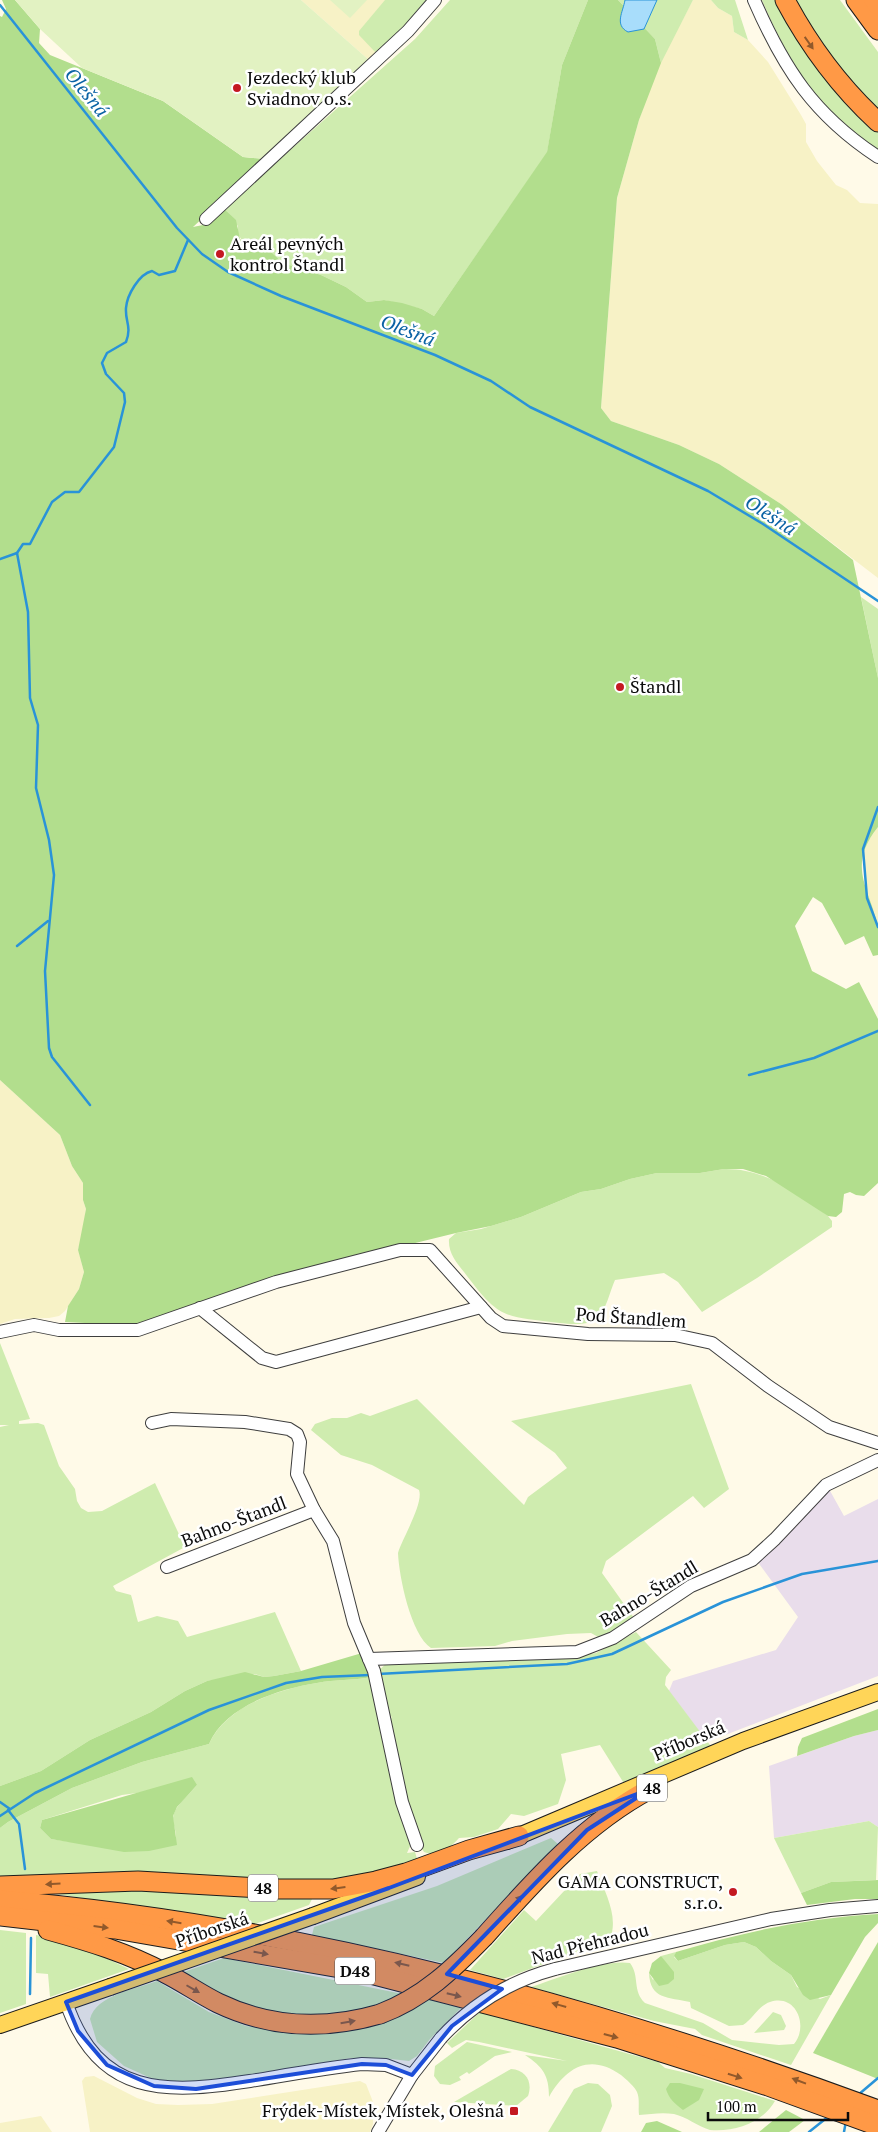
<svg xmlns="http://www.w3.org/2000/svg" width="878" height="2132" font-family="'PT Serif',serif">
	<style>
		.industrial { fill: #e9ddeb }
		.farmland { fill: #f7f2c6 }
		.green { fill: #cfecaf; fill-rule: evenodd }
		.forest { fill: #b2de8d }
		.pitch { fill: #e2f2c2 }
		.water { fill: #a8ddfb; stroke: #2993d8 }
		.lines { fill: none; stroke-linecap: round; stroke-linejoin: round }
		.stream { stroke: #2993d8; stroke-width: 2.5 }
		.minor-casing { stroke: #3e3e3e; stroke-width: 14 }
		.major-casing { stroke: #1c1c1c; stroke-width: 18 }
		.highway-casing { stroke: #1c1c1c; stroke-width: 21 }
		.minor { stroke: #fff; stroke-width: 12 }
		.major { stroke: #ffd558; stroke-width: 16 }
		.highway { stroke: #ff9946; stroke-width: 19 }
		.minor-bridge-casing { stroke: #3e3e3e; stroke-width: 14; stroke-linecap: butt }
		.major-bridge-casing { stroke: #1c1c1c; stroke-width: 18; stroke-linecap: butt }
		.highway-bridge-casing { stroke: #1c1c1c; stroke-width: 21; stroke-linecap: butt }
		.minor-bridge { stroke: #fff; stroke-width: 12 }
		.major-bridge { stroke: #ffd558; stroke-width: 16 }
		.highway-bridge { stroke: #ff9946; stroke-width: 19 }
		.oneway { fill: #91592b }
		.marked { fill: #1d4ed8; fill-opacity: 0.2; stroke: #1d4ed8; stroke-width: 4; stroke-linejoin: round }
		.poi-dot { fill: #c41922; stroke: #fff; stroke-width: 2 }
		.labels { text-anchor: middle; stroke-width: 5; stroke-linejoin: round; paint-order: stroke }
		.shield { fill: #fff; stroke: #545454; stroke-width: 1 }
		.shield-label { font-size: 16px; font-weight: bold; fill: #0b0b0b }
		.poi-label { font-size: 18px; fill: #0b0b0b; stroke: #fff; text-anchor: start }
		.street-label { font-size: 18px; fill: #0b0b0b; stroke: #fff }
		.water-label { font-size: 19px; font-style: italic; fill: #0b63a5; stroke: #fff }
	</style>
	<rect width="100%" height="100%" fill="#fffae8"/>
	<g class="industrial">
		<path d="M829,1489l15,27 34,-17v177l-171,66 -38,-51 4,-10 103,-31 22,-33 -41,-56z"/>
		<path d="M878,1730v97l-9,-6 -95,17 -5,-72 85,-30z"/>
	</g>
	<g class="farmland">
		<path d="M301,0h129l-25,28 -35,33z"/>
		<path d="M693,0h18l7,8 14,8 2,16 14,8 20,22 33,53 5,9v18l11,19 19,24 11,5 13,13 18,1v374l-97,-74 -62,-40 -40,-19 -68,-24 -10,-13 16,-210 22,-78 18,-52z"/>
		<path d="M878,827v101l-12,-36 -3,-31 2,-16z"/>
		<path d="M0,1080l60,55 12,31 11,17v17l3,9 -4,30 -4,10 6,23 -5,17 -14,22 -6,5 -10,2 -34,1 -15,5z"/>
		<path d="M94,2076l43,22 19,6 22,1 34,-1 148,-23 6,3 7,18v22l-3,8h-280l-8,-51 3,-4z"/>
		<path d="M41,2116l11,16h-52v-9z"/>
	</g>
	<g class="green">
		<path d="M385,0h43l-51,54 -18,-19v-4z"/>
		<path d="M450,0h138l-26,65 -15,88 -113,163 -12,-7 -38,-9 -17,2 -21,-15 -25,-12 -38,-12 -14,-13 -15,-8h-11l-5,-8v-8l-14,-17 191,-170z"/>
		<path d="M618,0h75l-32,63 -6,-24z"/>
		<path d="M711,0h24l13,40 -14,-8 -2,-16 -14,-8z"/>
		<path d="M762,0h14c32,51 54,93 102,131v22c-59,-46 -87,-84 -116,-153z"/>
		<path d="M792,0h48l38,52v61l-24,-24z"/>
		<path d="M861,597l17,12v69z"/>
		<path d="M724,1169c39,-1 73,23 104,47l4,5v6l-75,51 -55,34 -24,-30 -14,-9 -49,7c-5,11 -9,30 -17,38 -8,8 -28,6 -38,5 -57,-7 -60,-3 -96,-51 -8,-10 -16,-19 -15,-33l7,-6 25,-4 40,-12 60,-25 20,-3 29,-10 27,-6h43z"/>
		<path d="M0,1343l30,76 -11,2v3l19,-1 6,2 15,41 16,23 2,12 4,7 7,4 14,-1 53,-28 30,64 -72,39 3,5 15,4c3,9 4,18 7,27l19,-6 21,5 9,16 88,-25 26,59 -27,5 -10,1 -9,-3 -48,7 -22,10 -34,21 -61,28 -49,31 -41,15v-359l9,-2h-9z"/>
		<path d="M691,1384l38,105 -25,19 -11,-12 -87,65 -4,12 32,45 -34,20 -9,-5 -24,1 -55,7 -17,5 -64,2c-20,-13 -32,-71 -33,-95 4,-14 26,-50 21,-63l-47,-25 -31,-10 -30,-25 4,-6 17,-6h15l14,-5 9,3 47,-17 107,106 4,-8 39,-29 -12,-15 -44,-32z"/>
		<path d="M636,1632l35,38 -5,7 -1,8 48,64 -88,36 -25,-40 -39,9 5,26 -8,24 -34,12 -13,-2 -13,15 -24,8 -15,1c-10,11 -20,19 -35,14l-4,-7c-9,-26 -38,-105 -28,-129l-3,3v10l-3,-5 -8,-53 9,-8 172,-4 37,-6z"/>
		<path d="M371,1677l15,79 25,88 -4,9 8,-1 3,10 -30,8 -70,12 -318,-4v-50l8,-6 64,-34 70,-26 67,-18c17,-38 70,-55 108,-61 18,-4 36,-2 54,-6zM197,1785c-7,9 -23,21 -24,33 0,7 3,12 3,19l-105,5 -20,-3 -11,-11 2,-8 80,-25z"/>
		<path d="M869,1821l9,6 -2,53 -45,2 -30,11 -27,-55z"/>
		<path d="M551,1838l7,6 -114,119 -132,-28 2,-8 123,-41z"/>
		<path d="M597,1871c8,22 22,45 13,68l-107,40 -33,-9 54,-60 12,11 44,-47z"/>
		<path d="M127,1890l185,9 -3,6 -54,19 -205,-31z"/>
		<path d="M0,1930l26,3v71l-26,9z"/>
		<path d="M36,1935l38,8 55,26 -79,28 -2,-23 -12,-1z"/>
		<path d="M744,1942l12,5 15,14 20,14 6,12 23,12 11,-4 -40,70 -89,-30 -7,-6 -41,-8 -123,-34c27,-9 73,-28 99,-24 10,13 2,28 15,40l58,20 29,17 47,5 15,-1c15,-18 2,-51 -24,-42 -12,4 -17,17 -27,23l-14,1 -38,-18 -1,-6c-21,-5 -40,-2 -41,-29l4,7 12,-16 -4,-8 15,-4 -2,5 4,4 47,-16z"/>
		<path d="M224,1958l179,36 -49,19 -45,7 -54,-8 -80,-37z"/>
		<path d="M157,1981l52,31 37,14 53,8 56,-5 72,-30 34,9 -31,31 -13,17 -8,5 -27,-3h-31l-153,25 -43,-3 -31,-14 -27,-24 -7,-23c6,-24 46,-30 67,-38z"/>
		<path d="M480,2012l178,50 7,6 26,6 84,27c-13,22 -39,31 -65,29 -13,-4 -23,-13 -36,-16 -12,-2 -23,0 -35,1 -1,-7 1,-16 -2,-23 -2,-5 -11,-13 -16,-17 -31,-22 -55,-8 -72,22 0,-22 -6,-30 -24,-42l42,6 -88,-19 -13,-2 -14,8 -5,-5z"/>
		<path d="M773,2012l8,3 5,11 -2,4 -30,3z"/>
		<path d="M467,2042l45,10 -17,4 -26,18 -2,-2 -8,5 2,3 -11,5 -10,-1 -6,-8 1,-10z"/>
		<path d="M511,2069c15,1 22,13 17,27l-12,10 -62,-4z"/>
		<path d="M588,2083l10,1 12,11 2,11 -11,26h-53l26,-43z"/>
	</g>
	<g class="forest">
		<path d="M2,0h13l25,29 -1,14 11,12 113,46 80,56 23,2 -73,68 15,-3 16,-15 12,11 4,19 3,3h11l15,8 14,13 38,12 25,12 21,15 17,-2 18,3 20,6 12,7 113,-164 15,-87 26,-65h30l37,39 6,24 -22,57 -22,78 -16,210 10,13 68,24 40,19 62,40 72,56 25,118v149c-32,40 -8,61 0,100 0,9 0,19 0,28l-5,1 -9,-20 -19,9 -23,-42 -9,-6 -18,29 17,45 34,18 13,-7 19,37v164l-14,13 -8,-1 -6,-3 -6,2 -2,18 -6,5 -8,-1 -62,-40 -23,-7h-19l-24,4h-43l-27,6 -29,10 -20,3 -60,25 -30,9 -35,7 -167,41 -145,52 -79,-4 3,-16 11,-17 5,-17 -6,-22 8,-41 -3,-9v-17l-11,-17 -12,-31 -60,-55v-1064l2,1 4,-8z"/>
		<path d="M362,1653l9,24c-18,4 -36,2 -54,6 -38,6 -92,23 -108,61l-67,18 -70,26 -64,34 -8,6v-42l41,-15 49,-31 61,-28 34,-21 22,-10 38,-9 19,5 10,-1 27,-5z"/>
		<path d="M878,1709v21l-24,6 -57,20 1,-9 4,-9z"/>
		<path d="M192,1777l5,8 -20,22 -4,9 4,29 -28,6 -25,1 -73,-13 -11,-11 2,-8z"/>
		<path d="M878,1880v19h-23l-48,6 -6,-12 30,-11z"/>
		<path d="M878,1914v9l-13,14 -34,58 -21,5 -7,-5 -12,-20 -20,-14 -15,-14 -12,-5 -19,3 -47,16 -4,-5 2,-4c67,-20 132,-34 202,-38z"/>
		<path d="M878,1942v137l-65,-26z"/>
		<path d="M661,1956l13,16v7l-6,5 -9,2 -10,-13 3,-10z"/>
		<path d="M670,2083h10l24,6 -5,11 -16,10c-8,-6 -14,-11 -17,-21z"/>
		<path d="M786,2110l19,10 -16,12h-30z"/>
		<path d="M657,2121l25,11h-41l5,-9z"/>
	</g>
	<g class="pitch">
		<path d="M15,0h286l69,61 -104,98 -23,-2 -80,-56 -81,-33 -42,-39z"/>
		<path d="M330,0h37l-17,18z"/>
	</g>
	<path class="water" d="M625,0h32l-13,29 -16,3c-14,-7 -5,-20 -3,-32z"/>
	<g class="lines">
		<g class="stream">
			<path d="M0,5l177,223 25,26 26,18 53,24 154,59 56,26 39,26 178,84 55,33 115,77"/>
			<path d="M17,553l11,59 2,86 8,27 -2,63 13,52 5,35 -9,96 4,77 3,9 38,48"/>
			<path d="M0,559l17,-6 6,-9h7l22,-42 13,-10h14l35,-45 11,-45 -1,-9 -18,-19 -4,-11 5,-10 19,-11c6,-16 -1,-20 0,-34 1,-13 13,-34 26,-37l7,4 16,-4 13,-31"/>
			<path d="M878,807l-15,42 4,49 11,29"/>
			<path d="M17,946l31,-25"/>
			<path d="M749,1075l65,-17 64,-27"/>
			<path d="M378,1674l189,-10 45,-10 111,-52 79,-28 76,-13"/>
			<path d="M0,1802l10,7"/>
			<path d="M8,1810l11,14 6,45"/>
			<path d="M0,1816l35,-23 174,-83 77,-27 36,-6 48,-2"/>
			<path d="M30,1994l1,-56"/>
			<path d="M858,2095l20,-17"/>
			<path d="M809,2132l20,-16"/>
			<path d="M844,2132l2,-11"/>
		</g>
		<defs>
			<g id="minor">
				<path d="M754,0c30,69 60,115 124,157"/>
				<path d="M206,219l202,-188 27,-31"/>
				<path d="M200,1308l62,50 14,4 205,-55"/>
				<path d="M0,1332l34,-7 25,5h79l138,-48 124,-32h30l61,68 12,8 85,8 87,1 37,8 56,43 61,41 49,16"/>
				<path d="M152,1423l19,-4 74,3 44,7 8,5 3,8 -3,32 17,36 19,31 21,82 20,48 28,131 15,43"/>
				<path d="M167,1567l147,-57"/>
				<path d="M369,1659l208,-7 36,-14 78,-52 61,-26 23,-21 51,-54 52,-25"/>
				<path d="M555,1969l216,-50 59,-9 48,-4"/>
				<path d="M66,2002c32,95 100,92 184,79 37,-6 75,-13 112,-17l24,1 26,10"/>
				<path d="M378,2132l34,-57 29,-37"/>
			</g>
			<g id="major">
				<path d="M507,1841l236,-100 135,-49"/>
				<path d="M313,1916l104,-39"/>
				<path d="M0,2025l110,-38"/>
			</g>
			<g id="highway">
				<path d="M785,0c25,47 54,86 93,122"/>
				<path d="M856,0l22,30"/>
				<path d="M874,0l4,5"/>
				<path d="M0,1886l138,-5 141,8h54l43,-8 30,-8 63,-23 50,-14"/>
				<path d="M0,1900c302,25 595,106 878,210"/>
				<path d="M0,1916l115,13 248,43 254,66 151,48 110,40"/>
				<path d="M48,1930c40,11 80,23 117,43 18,9 35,21 53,30 52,25 107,27 162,11"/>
				<path d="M484,1937c50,-56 100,-113 166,-148"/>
			</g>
		</defs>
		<use href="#minor" class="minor-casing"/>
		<use href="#major" class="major-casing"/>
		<use href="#highway" class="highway-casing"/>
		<use href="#minor" class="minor"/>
		<use href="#major" class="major"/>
		<use href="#highway" class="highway"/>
		<defs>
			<path id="minor-bridge" d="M441,2038c32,-35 69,-57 114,-69"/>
			<path id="major-bridge" d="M110,1987l203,-71"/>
			<path id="highway-bridge" d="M380,2014c43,-16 73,-45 104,-77"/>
		</defs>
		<use href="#minor-bridge" class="minor-bridge-casing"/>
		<use href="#major-bridge" class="major-bridge-casing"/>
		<use href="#highway-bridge" class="highway-bridge-casing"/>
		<use href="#minor-bridge" class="minor-bridge"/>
		<use href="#major-bridge" class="major-bridge"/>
		<use href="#highway-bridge" class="highway-bridge"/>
	</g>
	<defs><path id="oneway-solid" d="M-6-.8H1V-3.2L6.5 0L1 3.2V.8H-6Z" transform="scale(1.25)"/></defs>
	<g class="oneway">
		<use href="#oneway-solid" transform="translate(809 43) rotate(55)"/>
		<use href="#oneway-solid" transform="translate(53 1884) rotate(177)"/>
		<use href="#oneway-solid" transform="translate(338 1888) rotate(173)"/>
		<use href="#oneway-solid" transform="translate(517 1901) rotate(-48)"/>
		<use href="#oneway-solid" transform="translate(174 1922) rotate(-171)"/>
		<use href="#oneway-solid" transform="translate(101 1927) rotate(7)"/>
		<use href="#oneway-solid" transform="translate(261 1953) rotate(10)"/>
		<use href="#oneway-solid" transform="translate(402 1964) rotate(-167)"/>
		<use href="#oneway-solid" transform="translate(193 1989) rotate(30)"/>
		<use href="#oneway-solid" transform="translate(454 1995) rotate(14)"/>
		<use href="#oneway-solid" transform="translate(559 2005) rotate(-164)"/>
		<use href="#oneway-solid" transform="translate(348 2022) rotate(-10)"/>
		<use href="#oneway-solid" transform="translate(611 2036) rotate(15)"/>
		<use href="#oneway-solid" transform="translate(735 2076) rotate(18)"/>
		<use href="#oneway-solid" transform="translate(799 2081) rotate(-159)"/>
	</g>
	<path class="marked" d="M650,1789l-63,41 -140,144 55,15 -50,37 -40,49 -26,-10 -24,-1 -166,25 -42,-3 -47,-21 -29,-34 -12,-29 323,-114z"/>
	<g class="poi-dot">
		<circle cx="237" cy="88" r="5"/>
		<circle cx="220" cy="254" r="5"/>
		<circle cx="620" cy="687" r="5"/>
		<circle cx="733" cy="1892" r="5"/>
		<rect x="509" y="2106" width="10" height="10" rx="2.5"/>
	</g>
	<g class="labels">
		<g class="shield">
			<rect x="637" y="1774.5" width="30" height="27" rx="4"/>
			<rect x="248" y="1874.5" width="30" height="27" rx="4"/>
			<rect x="335" y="1957.5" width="40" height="27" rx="4"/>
		</g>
		<g class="shield-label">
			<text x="652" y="1794">48</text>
			<text x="263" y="1894">48</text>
			<text x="355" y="1977">D48</text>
		</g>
		<g class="poi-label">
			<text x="247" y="84">Jezdecký klub<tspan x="247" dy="21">Sviadnov o.s.</tspan></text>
			<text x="230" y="250">Areál pevných<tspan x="230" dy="21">kontrol Štandl</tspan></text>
			<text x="630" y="693">Štandl</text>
			<text x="723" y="1888" text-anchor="end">GAMA CONSTRUCT,<tspan x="723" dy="21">s.r.o.</tspan></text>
			<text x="504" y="2117" text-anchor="end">Frýdek-Místek, Místek, Olešná</text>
		</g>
		<g class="street-label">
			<text transform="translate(631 1318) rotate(4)" y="6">Pod Štandlem</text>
			<text transform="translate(234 1522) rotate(-21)" y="6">Bahno-Štandl</text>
			<text transform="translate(649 1594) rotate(-31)" y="6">Bahno-Štandl</text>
			<text transform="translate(689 1741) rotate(-23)" y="6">Příborská</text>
			<text transform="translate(212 1930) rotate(-19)" y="6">Příborská</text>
			<text transform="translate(590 1944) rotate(-14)" y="6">Nad Přehradou</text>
		</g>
		<g class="water-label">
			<text transform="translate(87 92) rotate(51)" y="7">Olešná</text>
			<text transform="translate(408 330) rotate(21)" y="7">Olešná</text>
			<text transform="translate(771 515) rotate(33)" y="7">Olešná</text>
		</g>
	</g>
	<path d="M708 2112v8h140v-8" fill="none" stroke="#0b0b0b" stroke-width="2.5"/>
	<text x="716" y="2112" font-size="15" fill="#0b0b0b" stroke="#ffffff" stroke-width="4" paint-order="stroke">100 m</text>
</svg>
